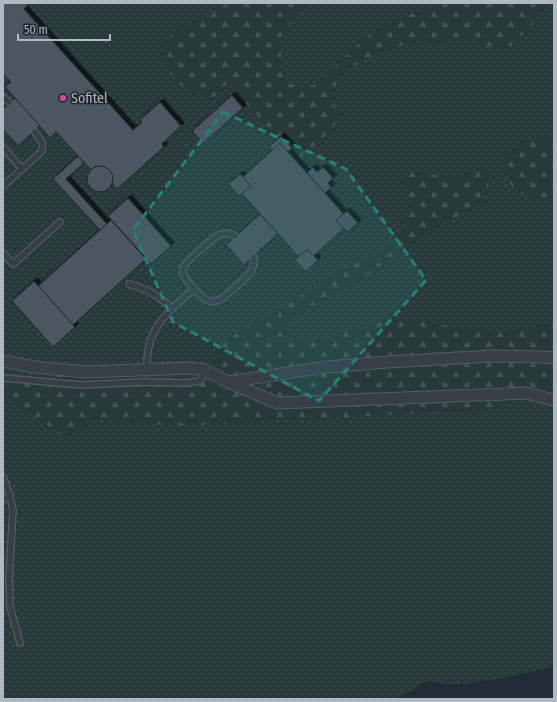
<svg xmlns="http://www.w3.org/2000/svg" width="557" height="702" font-family="'Fira Sans Condensed',sans-serif">
	<style>
		.green { fill: url(#green-dots) }
		.forest { fill: url(#forest-firs) }
		.building { fill: #4b5761; stroke: #1d252d; filter: url(#shadow) }
		.lines { fill: none; stroke-linecap: round; stroke-linejoin: round }
		.service-casing { stroke: #535c64; stroke-width: 8 }
		.minor-casing { stroke: #535c64; stroke-width: 13 }
		.service { stroke: #363e46; stroke-width: 5.5 }
		.minor { stroke: #363e46; stroke-width: 11 }
		.marked { fill: #27807b; fill-opacity: 0.2; stroke: #27807b; stroke-width: 3; stroke-dasharray: 8 5; stroke-linejoin: round }
		.hotel-dot { fill: #d1479c; stroke: #1b232b; stroke-width: 1.5 }
		.labels { text-anchor: middle; stroke-width: 3; stroke-linejoin: round; paint-order: stroke }
		.poi-label { font-size: 14px; fill: #b0b9c3; stroke: #1b232b; text-anchor: start }
	</style>
	<defs>
		<pattern id="green-dots" width="8" height="8" patternUnits="userSpaceOnUse"><rect width="8" height="8" fill="#273a39"/><path d="M2 2h.1M6 6h.1" fill="none" stroke="#445454" stroke-width="1.8" stroke-linecap="round"/></pattern>
		<pattern id="forest-firs" width="22" height="20" patternUnits="userSpaceOnUse"><rect width="22" height="20" fill="#273a39"/><path d="M5 1l3.5 6h-7zM16 11l3.5 6h-7z" fill="#445454"/></pattern>
		<filter id="shadow"><feDropShadow dx="3.5" dy="-3.5" stdDeviation="0" flood-color="#0009"/></filter>
	</defs>
	<rect width="100%" height="100%" fill="#222c36"/>
	<path class="green" d="M3,3h551v664l-56,12 -48,6 -22,-4 -32,18h-393z"/>
	<g class="forest">
		<path d="M226,3h87l-23,21 -9,13v31l7,15 13,4 16,-2 22,-23 27,-25 30,-17 42,-17h111l-20,26 -18,17 -17,4 -15,-8 -13,-4 -27,5 -23,-2 -34,10 -41,23 -10,24 9,17 -9,15 -33,30 -71,-77 -17,18 -12,-9 -18,-7 -13,-16 -5,-28 60,-34z"/>
		<path d="M541,137l13,1v64c-12,1 -36,-7 -43,-17 -4,-6 -6,-22 -7,-30l21,-15z"/>
		<path d="M484,168l7,5 -7,29 -49,26 -84,58 -46,23 -14,11 -3,14 9,7 28,-1 57,-22 33,1 36,8 41,4 37,-2 25,-8v71l-35,-4 -19,21 -321,17 -86,-6 -27,17 -63,-40v-7l5,-5 38,-10 165,2 7,-30 25,-18 57,-32 37,-27 30,-11 28,-18 15,-28v-18l-8,-12 11,-12 41,7z"/>
	</g>
	<g class="building">
		<path d="M3,3h27l-6,6 109,121 9,-8 -2,-2 20,-18 21,24 -19,18 2,3 -47,42 -21,-23 -5,4 -35,-38 -6,6 -45,-51 6,-5 -8,-9z"/>
		<path d="M232,95l11,13 -40,35 -11,-12z"/>
		<path d="M15,98l25,28 -22,20 -15,-17v-20z"/>
		<path d="M281,136l11,12 -12,11 -11,-12z"/>
		<path d="M280,143l71,79 -46,42 -71,-79z"/>
		<path d="M78,156l6,7 -18,16 41,45 -7,6 -47,-51z"/>
		<circle cx="100" cy="179" r="13"/>
		<path d="M313,167l4,5 6,-5 10,11 -5,5 3,4 -6,6 -18,-20z"/>
		<path d="M240,174l11,12 -12,10 -11,-12z"/>
		<path d="M128,198l43,48 -20,18 -43,-48z"/>
		<path d="M347,211l11,12 -11,9 -11,-12z"/>
		<path d="M260,214l18,20 -34,31 -18,-20z"/>
		<path d="M111,220l35,39 -73,66 -35,-39z"/>
		<path d="M307,249l11,11 -12,12 -11,-12z"/>
		<path d="M34,281l41,46 -22,20 -41,-46z"/>
	</g>
	<g class="lines">
		<defs>
			<g id="service">
				<path d="M3,97l6,5"/>
				<path d="M3,147l19,22"/>
				<path d="M3,186l38,-34c4,-9 -1,-13 -6,-20"/>
				<path d="M235,236c-11,-6 -18,-1 -27,7 -6,6 -23,18 -25,26 -1,7 4,12 8,16 5,6 11,14 18,16 4,1 9,0 12,-2 5,-3 26,-22 30,-27 2,-4 3,-10 3,-15"/>
				<path d="M3,253l10,11 47,-42"/>
				<path d="M129,284c17,5 30,11 42,24"/>
				<path d="M147,370c0,-6 0,-13 1,-19 4,-28 26,-45 46,-62"/>
				<path d="M3,378l78,7 62,-3 43,1 14,-2 3,-5 2,-6"/>
				<path d="M3,477l7,19 3,14 -4,68 1,29 10,36"/>
				<path d="M3,500l7,-4"/>
			</g>
			<g id="minor">
				<path d="M3,361l31,6 51,5 105,-4 15,2 23,12 98,-15 61,-5 105,-6 52,1 10,1"/>
				<path d="M228,382l49,21 249,-10 28,7"/>
			</g>
		</defs>
		<use href="#service" class="service-casing"/>
		<use href="#minor" class="minor-casing"/>
		<use href="#service" class="service"/>
		<use href="#minor" class="minor"/>
	</g>
	<path class="marked" d="M223,112l123,57 80,111 -107,121 -146,-79 -40,-92z"/>
	<circle class="hotel-dot" cx="63" cy="98" r="4"/>
	<g class="labels">
		<g class="poi-label">
			<text x="71" y="103">Sofitel</text>
		</g>
	</g>
	<rect width="557" height="702" fill="none" stroke="#b0b9c3" stroke-width="8"/>
	<path d="M18 34v6h92v-6" fill="none" stroke="#b0b9c3" stroke-width="2"/>
	<text x="24" y="34" font-size="12" fill="#b0b9c3" stroke="#1b232b" stroke-width="3" paint-order="stroke">50 m</text>
</svg>
